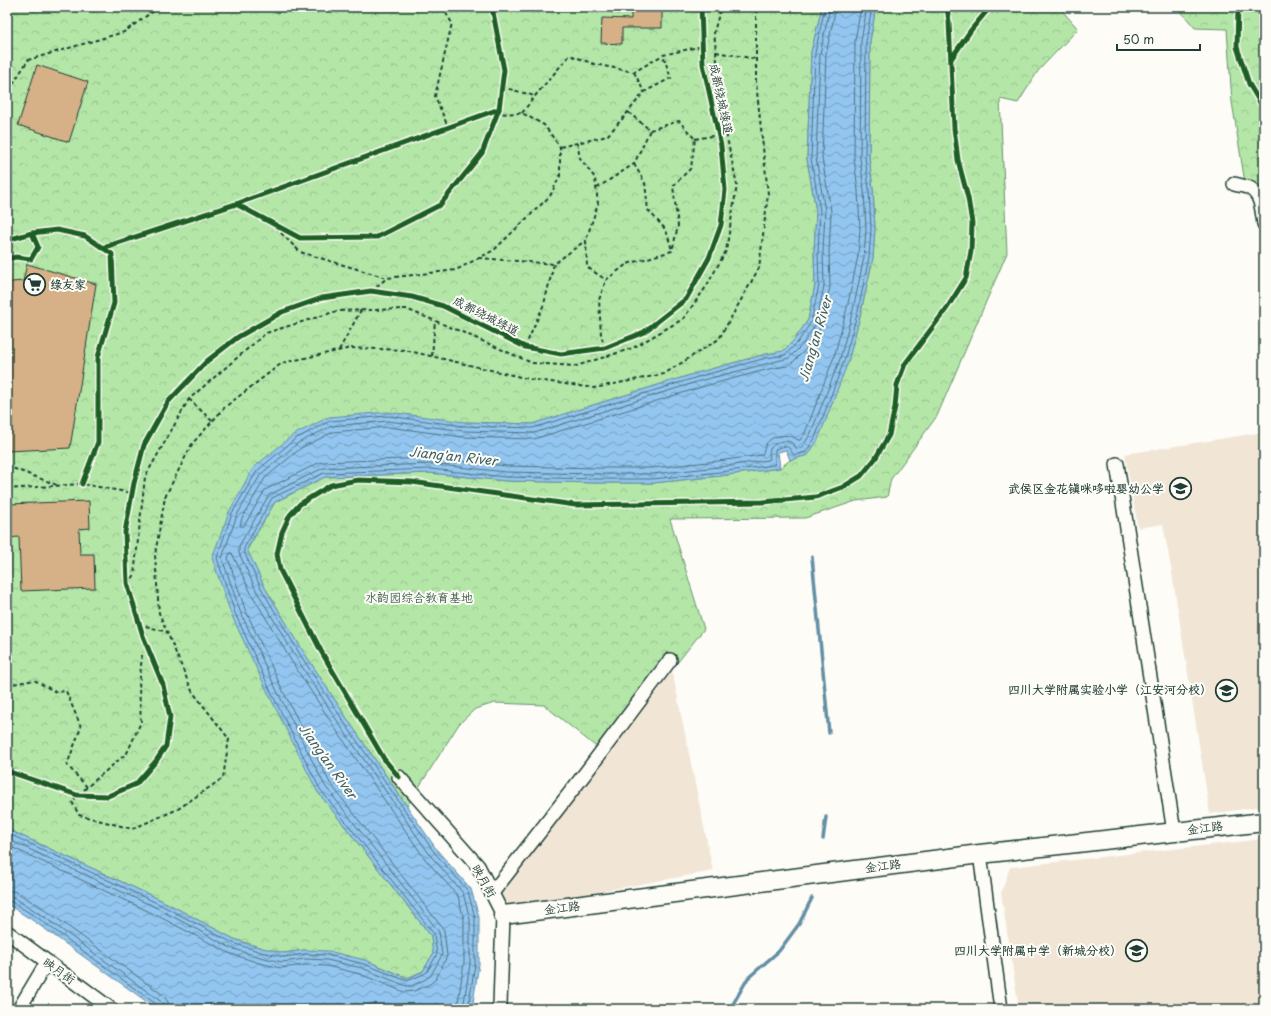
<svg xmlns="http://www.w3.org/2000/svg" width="1271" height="1016" font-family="'Playpen Sans','LXGW WenKai TC',sans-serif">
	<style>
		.built { fill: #f1e6d5 }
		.park { fill: url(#park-crowns); stroke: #69926e }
		.water { fill: url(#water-waves); stroke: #648fa4 }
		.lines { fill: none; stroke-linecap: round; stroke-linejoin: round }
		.shore { stroke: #4d737f; stroke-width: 1 }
		.stream { stroke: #648fa4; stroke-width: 3.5 }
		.building { fill: #d6b187; stroke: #1f3d34 }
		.street-casing { stroke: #1f3d34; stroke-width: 16 }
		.secondary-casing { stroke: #1f3d34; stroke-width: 21 }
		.path { stroke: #1f3d34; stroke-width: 2; stroke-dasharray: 4 3; stroke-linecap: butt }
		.street { stroke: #fdfcf7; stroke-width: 13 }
		.secondary { stroke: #fdfcf7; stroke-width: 18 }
		.cycleway-casing { stroke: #fdfcf7; stroke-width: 8 }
		.cycleway { stroke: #1b5e20; stroke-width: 5 }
		.labels { text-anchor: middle; stroke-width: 4; stroke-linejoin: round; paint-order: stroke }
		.street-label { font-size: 12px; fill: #1f3d34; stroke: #fdfcf7 }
		.poi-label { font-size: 12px; font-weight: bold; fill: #1f3d34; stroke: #fdfcf7; text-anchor: end }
		.park-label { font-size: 12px; fill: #3d5f4b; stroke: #fdfcf7 }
		.water-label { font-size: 13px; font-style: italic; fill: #3c5f63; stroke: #fdfcf7 }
	</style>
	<defs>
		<pattern id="park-crowns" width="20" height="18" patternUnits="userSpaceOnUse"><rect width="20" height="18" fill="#b3e6a7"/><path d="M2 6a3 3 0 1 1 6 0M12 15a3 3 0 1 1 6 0" fill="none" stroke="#9ac690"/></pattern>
		<pattern id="water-waves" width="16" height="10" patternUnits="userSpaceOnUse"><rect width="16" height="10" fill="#92c5ef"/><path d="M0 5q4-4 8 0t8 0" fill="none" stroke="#77a1c2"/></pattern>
	</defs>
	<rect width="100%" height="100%" fill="#fdfcf7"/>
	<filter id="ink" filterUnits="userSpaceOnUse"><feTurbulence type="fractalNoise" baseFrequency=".025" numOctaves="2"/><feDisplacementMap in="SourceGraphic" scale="8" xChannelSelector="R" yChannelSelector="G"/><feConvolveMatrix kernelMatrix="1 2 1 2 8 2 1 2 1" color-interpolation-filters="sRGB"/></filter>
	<g filter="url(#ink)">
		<g class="built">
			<path d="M1264,432v374l-54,8 -38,-241 -9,-49 -25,4 -13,-74z"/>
			<path d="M672,670l41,201 -205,37 -4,-3 -4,-15 105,-136z"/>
			<path d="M1264,839v170h-245l-18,-116 9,-26z"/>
		</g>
		<g class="park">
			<path d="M7,7h815l-11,45 -4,107 9,52 -2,41 1,33 -7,35 -14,20 -11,12 -17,2 -66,18 -168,52 -67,-2 -236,90 88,279 114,145 2,18 -10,17 -15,7 -43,-18 -61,-10 -20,3 -22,-5 -28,-9 -73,-39 -154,-71z"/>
			<path d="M876,7h183l19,22 -40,42 -20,32 -18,-4 7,154 -70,163 -46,63 -4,18 -31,4 -51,17 -135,1 34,110 -99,125 -61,-49 -49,-2 -20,6 -16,15 -52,82 -57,-83 -45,-69 -41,-68 -17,-36 28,-48 50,-25 105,-4 76,8 91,2h56l67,-7 60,-8 10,-8 18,-5 40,-93 13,-50 12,-54 2,-29 -2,-40 -4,-32 1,-116z"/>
			<path d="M1177,7h87v187l-10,-12 -9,1 -13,-81 -5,-73 -32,-1z"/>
		</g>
		<path class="water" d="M822,7h54l-6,34 -1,116 4,32 2,40 -2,29 -12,54 -13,50 -30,78 -10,15 -18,5 -4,-10 -8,2 2,16 -60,8 -67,7h-56l-91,-2 -76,-8 -105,4 -50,25 -28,47 17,37 41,68 45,69 87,127 34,39 8,28v47l-7,45h-315l-122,-87 -28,-18v-75l154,71 73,39 28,9 22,5 20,-3 24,1 37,9 42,18 16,-7 10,-17 -2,-18 -114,-145 -49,-98 -37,-79 -19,-56 17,-46 24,-44 40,-33 36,-18 59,-5 77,10 67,2 168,-52 66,-18 17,-3 11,-11 14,-20 7,-35 -1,-33 2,-41 -9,-52 4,-107z"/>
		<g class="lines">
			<g class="shore">
				<path d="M836,7l-10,47 -4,104 9,53 -2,41 1,35 -9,40 -15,22 -13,13 -6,4 -18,3 -64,17 -171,53 -71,-2 -75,-10 -55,5 -32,16 -36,30 -23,40 -2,8h4l21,-36 53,-27 5,-1 107,-4 77,8 90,2h55l66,-7 44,-6c2,-3 2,-8 4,-11 7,-10 23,-11 32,-4h2l5,-7 29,-76 13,-49 11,-52 2,-27 -2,-38 -4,-33 1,-117 6,-34"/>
				<path d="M7,833l152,71 74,39 28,9 23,5 20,-3 24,1 36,9 43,17 17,-7 3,-2 10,-18 -3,-20 -114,-145 -49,-97 -36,-79 -18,-55 15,-45 25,-42 38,-32 35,-18 58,-5 76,10 69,2 168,-52 65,-18 19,-3 13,-13 13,-20 8,-37 -1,-33 2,-41 -9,-53 4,-105 10,-46"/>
				<path d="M7,839l150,69 74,40 29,9 22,5 23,-3 22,1 35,8 44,18h5l15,-7 5,-4 11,-20 -3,-23 -114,-146 -49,-97 -36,-78 -18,-53 15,-43 24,-41 37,-31 34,-17 56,-5 76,10 70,2 169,-53 86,-22 13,-13 14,-21 8,-38 -1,-34 2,-41 -9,-53 4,-104 10,-47"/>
				<path d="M7,845l147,69 75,39 30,10 22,5 24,-3 22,1 33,8 44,18 10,-1 16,-7 6,-5 11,-23 -3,-26 -114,-147 -49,-96 -36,-78 -17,-51 2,-5h2l19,40 41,69 45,69 88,128 33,37 6,24v43l-7,46"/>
				<path d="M7,890l9,2 28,17 119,86 5,7 1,7"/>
				<path d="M7,896l6,1 27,17 119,86 4,4v5"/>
				<path d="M7,901h3l28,17 118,86 2,5"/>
				<path d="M463,1009l7,-45v-45l-7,-26 -33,-38 -88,-127 -45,-69 -41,-69 -17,-37v-7l30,-51 54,-27 107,-4 76,8 91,2h55l67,-7 49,-7 2,-1c-1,-3 -1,-7 0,-10 3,-6 14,-10 20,-7 3,1 5,4 7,7l5,-2 8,-12 30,-76 13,-49 11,-53 2,-28 -2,-39 -4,-32 1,-117 6,-34"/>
				<path d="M468,1009l7,-45v-46l-7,-27 -34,-39 -88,-127 -45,-69 -40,-68 -17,-36v-4l28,-50 52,-25 106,-4 76,8 91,2h55l68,-7 54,-7 1,-2v-13c3,-3 10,-5 14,-2l5,7 12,-3 9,-14 29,-77 14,-50 11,-54 2,-28 -2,-40 -4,-32 1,-116 6,-34"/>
			</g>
			<g class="stream">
				<path d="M812,557l17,176"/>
				<path d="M823,839l3,-22"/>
				<path d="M729,1009l4,-5 15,-26 31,-27 20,-27 13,-26"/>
			</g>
		</g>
		<g class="building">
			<path d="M631,8l31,1v19h-40v16l-21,-1 1,-25 29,1z"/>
			<path d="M37,65l51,17 -19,60 -51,-17z"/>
			<path d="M27,264l69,20 -26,164 -63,3v-165l5,-4 11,-1z"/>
			<path d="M89,501l1,27 -11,1 1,25h14l1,34 -74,3 -2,-54 -12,1v-34z"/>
		</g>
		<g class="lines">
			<defs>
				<g id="street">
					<path d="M1234,184c4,1 9,2 13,3 15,5 15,25 17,37"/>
					<path d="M1117,464l57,368"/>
					<path d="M399,777l79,89 25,49 -3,90 -2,4"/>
					<path d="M980,854l21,155"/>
					<path d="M492,893l95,-122 83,-111"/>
					<path d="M7,932l104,77"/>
					<path d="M19,1009l28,-47"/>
				</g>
				<path id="secondary" d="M503,915l477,-61 284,-32"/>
			</defs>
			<use href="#street" class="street-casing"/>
			<use href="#secondary" class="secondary-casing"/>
			<g class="path">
				<path d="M442,7l10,16 -17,73 13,31"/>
				<path d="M716,52l40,7"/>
				<path d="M634,72l10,20"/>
				<path d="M502,87l33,9"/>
				<path d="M7,88l6,-4 15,-24 96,-28 35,-25"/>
				<path d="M522,113l13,-17 35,-41 24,9 40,8 29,-17 39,-9"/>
				<path d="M695,139l23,-4"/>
				<path d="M577,143l3,15 15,20 3,26 -12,36 1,27 19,13 21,-16 45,-13 6,-25 -5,-40 18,-18 4,-29 -16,-18 -29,9 -22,-18"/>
				<path d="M560,147l47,-11 17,-19 20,-25 27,-14 -8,-23"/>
				<path d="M634,164l11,19 3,27 18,20 6,20"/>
				<path d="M597,188l37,-24 16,-34"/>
				<path d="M271,223l29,29 87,26 69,-8 38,-20 56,-54 10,-20v-29l-16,-22 -22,-12 -26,1"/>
				<path d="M479,258l75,6"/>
				<path d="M371,291l16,-13"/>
				<path d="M525,347l19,-43 10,-40 32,-24"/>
				<path d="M605,348l-4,-13 -2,-35 7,-20"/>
				<path d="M339,350l22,-40"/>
				<path d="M432,356l3,-35"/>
				<path d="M189,399l23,22"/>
				<path d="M7,466l50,19"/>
				<path d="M7,489l75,-5 50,9"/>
				<path d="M128,584l6,-8 11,-99 44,-78 77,-66 71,-22 69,-2 56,23 70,31 44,3 57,-18 50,-29 23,-32 20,-36 11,-66 -14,-66 -9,-87 7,-25"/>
				<path d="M139,624l28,8"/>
				<path d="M142,655l-3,32 2,35 -14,31 -40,34 -15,15 7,13 53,14 46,-20 45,-31 6,-39 -37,-48 -33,-78 -4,-58 10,-58 27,-53 33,-37 57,-44 69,-15 54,2 124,29 65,9 70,-14 55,-35 40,-71 9,-74 -12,-112v-75"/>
				<path d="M7,685l27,-5 22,12 10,-1 15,36 -14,38 20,22"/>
			</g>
			<use href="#street" class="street"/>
			<use href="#secondary" class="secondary"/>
			<defs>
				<g id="cycleway">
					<path d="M1238,7l-1,40 12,37 15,25"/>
					<path d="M951,59l20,-29 19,-23"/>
					<path d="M236,204l263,-95"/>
					<path d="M7,239h4l21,-6 25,-3 28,6 27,18 2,49 -16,54v85l-16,42"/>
					<path d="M102,248l134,-44 64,34 77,-1 63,-32 42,-52 17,-44 5,-39 -12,-63"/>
					<path d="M7,259l9,-2 15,2 7,-12 -6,-14"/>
					<path d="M7,771l70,24 31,1 28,-12 20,-23 10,-15 4,-29 -7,-32 -20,-49 -16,-53 -2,-51 9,-49 10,-38 24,-43 39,-41 31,-24 44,-25 40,-14 49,-7 41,6 31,9 82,41 36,7 44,-6 39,-16 42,-33 23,-41 12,-33 4,-35 -4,-44 -18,-82 -2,-57"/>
					<path d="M399,777l-15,-18 -63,-108 -41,-81 -3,-16 5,-22 8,-17 10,-11 31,-19 27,-5 54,2 163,23 188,-3 53,-5 27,-10 18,-11 14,-17 14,-24 6,-28 2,-22 8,-21 42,-56 19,-30 5,-27 1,-28 -4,-25 -10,-38 -4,-32 -5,-106 -2,-15"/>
				</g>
			</defs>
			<use href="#cycleway" class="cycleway-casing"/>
			<use href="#cycleway" class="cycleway"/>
		</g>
	</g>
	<defs>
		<symbol id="supermarket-ring" viewBox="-11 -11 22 22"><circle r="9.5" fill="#fdfcf7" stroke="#1f3d34" stroke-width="1.5"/><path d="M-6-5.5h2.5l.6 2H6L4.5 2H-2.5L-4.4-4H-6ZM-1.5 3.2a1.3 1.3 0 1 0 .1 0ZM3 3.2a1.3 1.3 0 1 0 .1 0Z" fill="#1f3d34"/></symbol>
		<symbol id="school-ring" viewBox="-11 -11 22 22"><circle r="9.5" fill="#fdfcf7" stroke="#1f3d34" stroke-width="1.5"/><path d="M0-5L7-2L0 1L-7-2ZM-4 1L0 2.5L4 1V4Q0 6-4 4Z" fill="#1f3d34"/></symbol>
	</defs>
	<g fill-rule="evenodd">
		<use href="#supermarket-ring" x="22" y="272" width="25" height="25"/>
		<use href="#school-ring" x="1168" y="476" width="25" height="25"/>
		<use href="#school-ring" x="1214" y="678" width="25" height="25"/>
		<use href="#school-ring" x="1124" y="938" width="25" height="25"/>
	</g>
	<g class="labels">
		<g class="street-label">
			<text transform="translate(721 99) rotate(78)" y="4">成都绕城绿道</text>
			<text transform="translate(486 316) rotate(27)" y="4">成都绕城绿道</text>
			<text transform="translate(1205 828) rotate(-7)" y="4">金江路</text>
			<text transform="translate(883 866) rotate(-7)" y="4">金江路</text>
			<text transform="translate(484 881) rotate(60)" y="4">映月街</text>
			<text transform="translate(562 908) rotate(-7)" y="4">金江路</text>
			<text transform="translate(59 971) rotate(36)" y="4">映月街</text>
		</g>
		<g class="poi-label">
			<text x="50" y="289" text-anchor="start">绿友家</text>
			<text x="1164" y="493">武侯区金花镇咪哆啦婴幼公学</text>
			<text x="1212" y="694">四川大学附属实验小学（江安河分校）</text>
			<text x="1122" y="955">四川大学附属中学（新城分校）</text>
		</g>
		<g class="park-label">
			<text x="419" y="602">水韵园综合教育基地</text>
		</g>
		<g class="water-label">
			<text transform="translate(815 339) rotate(-74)" y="5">Jiang'an River</text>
			<text transform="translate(453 456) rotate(6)" y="5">Jiang'an River</text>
			<text transform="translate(328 761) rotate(54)" y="5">Jiang'an River</text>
		</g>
	</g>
	<rect width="1271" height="1016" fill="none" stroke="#fdfcf7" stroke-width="24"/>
	<rect x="12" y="12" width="1247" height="992" fill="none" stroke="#1f3d34" stroke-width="1.5" filter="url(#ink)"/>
	<path d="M1117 44v6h83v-6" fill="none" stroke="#1f3d34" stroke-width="2"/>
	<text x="1123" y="44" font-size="12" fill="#1f3d34" stroke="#fdfcf7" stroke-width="3" paint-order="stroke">50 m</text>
</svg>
